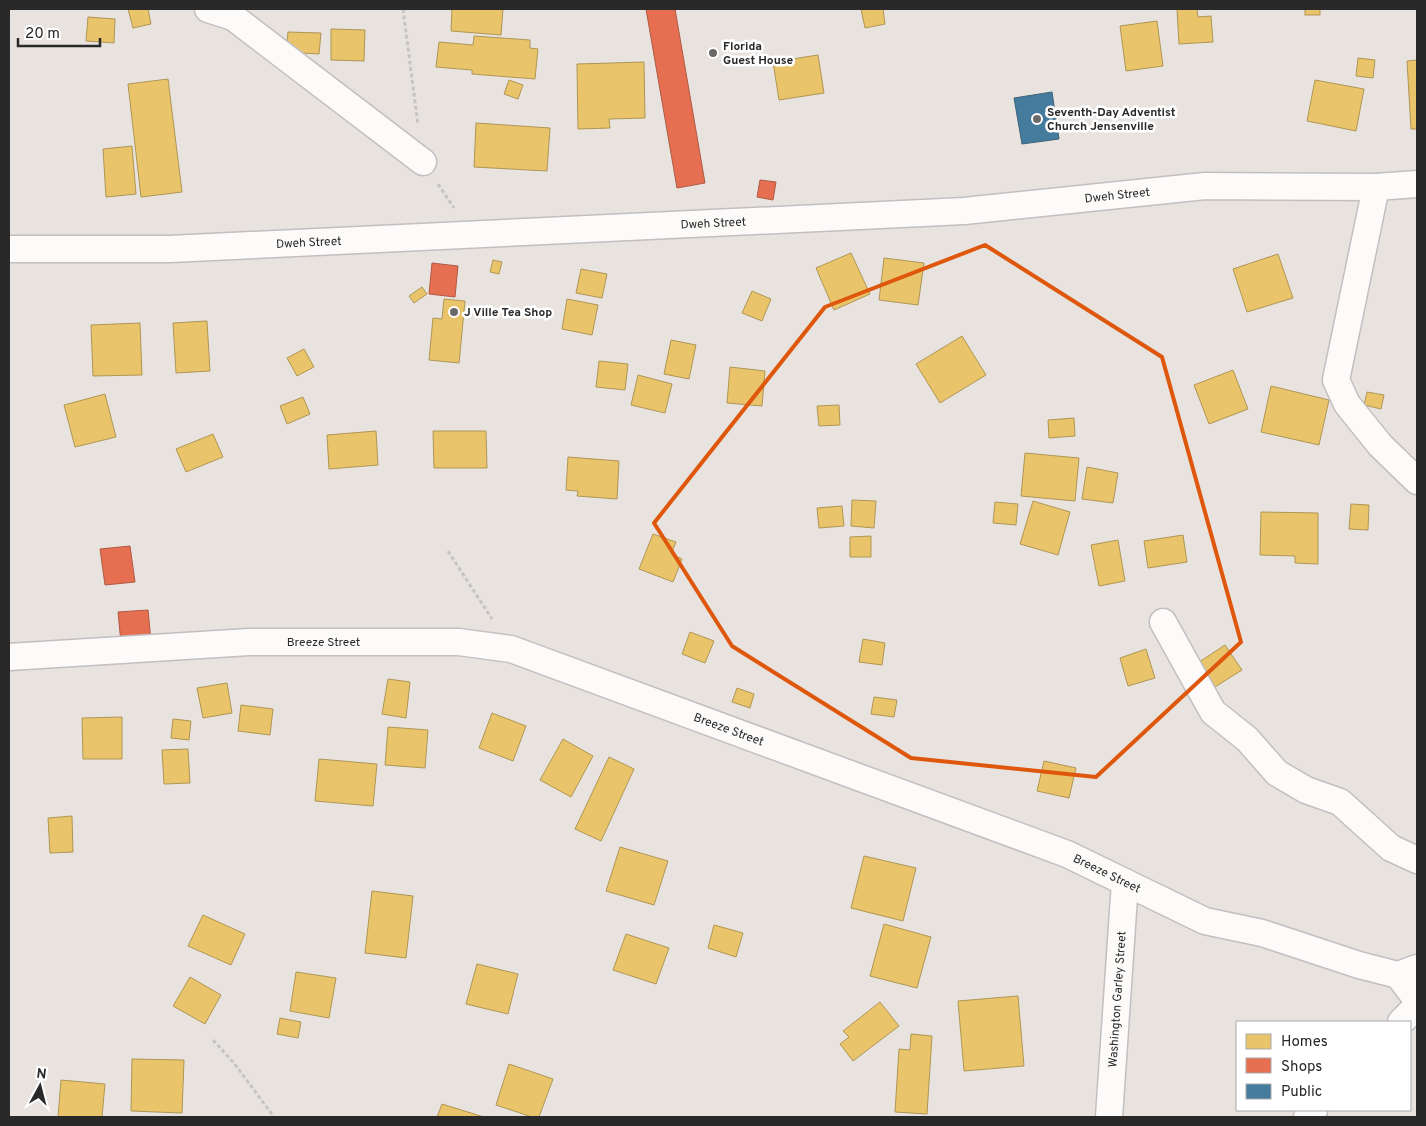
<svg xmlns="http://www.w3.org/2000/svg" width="1426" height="1126" font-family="Overpass,sans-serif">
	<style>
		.homes { fill: #e9c46a; stroke: #af9656 }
		.shops { fill: #e76f51; stroke: #ae5a45 }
		.public { fill: #457b9d; stroke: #3d627a }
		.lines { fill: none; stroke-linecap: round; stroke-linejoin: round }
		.street-casing { stroke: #c1bfc0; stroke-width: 29 }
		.path { stroke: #c6c5c5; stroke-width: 3; stroke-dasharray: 4 2.5; stroke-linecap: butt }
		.street { stroke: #fcfbfa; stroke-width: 26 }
		.marked { fill: none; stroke: #de570d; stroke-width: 4; stroke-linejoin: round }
		.poi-dot { fill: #6c6a68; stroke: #fff; stroke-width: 2 }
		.labels { text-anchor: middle; stroke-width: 5; stroke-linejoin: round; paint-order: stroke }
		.poi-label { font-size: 12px; font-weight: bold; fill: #292929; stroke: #fff; text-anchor: start }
		.street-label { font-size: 12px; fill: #292929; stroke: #fff }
	</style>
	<rect width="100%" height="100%" fill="#e8e3de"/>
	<g class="homes">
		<path d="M128,9h20l3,15 -18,4z"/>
		<path d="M452,9h51l-2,26 -50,-4z"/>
		<path d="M861,9h22l2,15 -20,4z"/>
		<path d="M1177,9h20l1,8 13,-1 2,26 -34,2z"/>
		<rect x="1305" y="9" width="15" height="6"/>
		<path d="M88,17l27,2 -1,24 -28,-2z"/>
		<path d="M1157,21l6,45 -37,5 -6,-45z"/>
		<path d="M331,29l34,1 -1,31 -33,-1z"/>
		<path d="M288,32l33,1 -2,21 -33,-2z"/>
		<path d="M474,36l56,4v8l8,1 -3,30 -63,-5v-4l-36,-3 3,-25 34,3z"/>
		<path d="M818,55l6,38 -45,7 -6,-38z"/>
		<path d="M1358,58l17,2 -2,18 -17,-2z"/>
		<path d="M1417,60v69h-6l-4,-68z"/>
		<path d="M644,62l1,56 -36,1 1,9 -32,1 -1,-65z"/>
		<path d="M168,79l14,113 -41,5 -13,-113z"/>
		<path d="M509,80l14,5 -5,14 -14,-5z"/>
		<path d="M1315,80l49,9 -8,42 -49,-10z"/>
		<path d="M476,123l74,5 -3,43 -73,-4z"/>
		<path d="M132,146l4,48 -30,3 -3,-48z"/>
		<path d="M851,253l19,41 -36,16 -18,-42z"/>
		<path d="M1278,254l15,44 -46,14 -14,-43z"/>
		<path d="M884,258l40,5 -6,42 -39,-5z"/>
		<path d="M493,260l9,2 -3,12 -9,-2z"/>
		<path d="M581,269l26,5 -5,24 -26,-5z"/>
		<path d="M422,287l5,7 -13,9 -5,-7z"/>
		<path d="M752,291l19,8 -9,22 -20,-8z"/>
		<path d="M444,299l21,2 -6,62 -30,-3 4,-42 9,1z"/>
		<path d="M567,299l31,6 -6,30 -30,-6z"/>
		<path d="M207,321l3,50 -34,2 -3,-50z"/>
		<path d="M140,323l2,52 -49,1 -2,-51z"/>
		<path d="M962,336l24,39 -46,28 -24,-39z"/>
		<path d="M671,340l25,5 -7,34 -25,-5z"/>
		<path d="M304,349l10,18 -17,9 -10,-18z"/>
		<path d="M599,361l29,3 -3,26 -29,-3z"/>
		<path d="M730,367l35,4 -3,35 -35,-3z"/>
		<path d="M1233,370l15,39 -39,15 -15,-39z"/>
		<path d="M638,375l34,9 -7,29 -34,-8z"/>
		<path d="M1271,386l58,14 -10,45 -58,-13z"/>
		<path d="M1367,392l17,3 -3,14 -17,-4z"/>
		<path d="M105,394l11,43 -41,10 -11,-42z"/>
		<path d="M303,397l7,17 -23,10 -7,-18z"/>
		<path d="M839,405l1,20 -21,1 -2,-20z"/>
		<path d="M1074,418l1,18 -26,2 -1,-18z"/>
		<path d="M376,431l2,34 -49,4 -2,-34z"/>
		<path d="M433,431h53l1,37h-53z"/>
		<path d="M213,434l10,23 -37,15 -10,-23z"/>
		<path d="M1025,453l54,5 -4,43 -54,-5z"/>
		<path d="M568,457l51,4 -2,38 -40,-3 1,-5 -12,-1z"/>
		<path d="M1087,467l31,6 -5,30 -31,-4z"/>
		<path d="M852,500l24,1 -2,27 -23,-2z"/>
		<path d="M1033,501l37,11 -12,43 -38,-11z"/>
		<path d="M995,502l23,2 -2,21 -23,-2z"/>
		<path d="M1351,504l18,1 -1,25 -19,-1z"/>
		<path d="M842,506l2,20 -25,2 -2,-20z"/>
		<path d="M1261,512l57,1v51l-23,-1v-7l-35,-1z"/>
		<path d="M653,534l23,8 -5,12 11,5 -9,23 -34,-13z"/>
		<path d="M1183,535l4,27 -39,6 -4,-27z"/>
		<path d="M871,536v21h-21v-20z"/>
		<path d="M1118,540l7,41 -26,5 -8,-41z"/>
		<path d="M690,632l24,9 -9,22 -23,-9z"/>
		<path d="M863,639l22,4 -3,22 -23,-3z"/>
		<path d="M1225,645l17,25 -27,17 -16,-25z"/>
		<path d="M1146,649l9,29 -27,8 -8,-28z"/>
		<path d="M388,679l22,3 -4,36 -24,-4z"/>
		<path d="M227,683l5,30 -29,5 -6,-30z"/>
		<path d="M737,688l17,6 -4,14 -18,-6z"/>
		<path d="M874,697l23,3 -3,17 -23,-3z"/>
		<path d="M241,705l32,4 -3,26 -32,-4z"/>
		<path d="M492,713l34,13 -13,35 -34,-13z"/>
		<path d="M122,717v42h-39l-1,-41z"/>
		<path d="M173,719l18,2 -2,19 -18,-2z"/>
		<path d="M388,727l40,3 -3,38 -40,-3z"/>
		<path d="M563,739l30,17 -22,41 -31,-17z"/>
		<path d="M188,749l2,34 -26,1 -2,-34z"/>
		<path d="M609,757l25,12 -33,72 -26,-12z"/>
		<path d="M319,759l58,5 -4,42 -58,-5z"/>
		<path d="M1044,761l32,7 -7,30 -32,-7z"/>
		<path d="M72,816l1,36 -23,1 -2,-35z"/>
		<path d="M620,847l48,14 -14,44 -48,-14z"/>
		<path d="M864,856l52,12 -13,53 -52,-13z"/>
		<path d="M372,891l41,5 -7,62 -41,-5z"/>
		<path d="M203,915l42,19 -14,31 -43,-19z"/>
		<path d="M884,924l47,13 -14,51 -47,-12z"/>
		<path d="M714,925l29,8 -7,24 -28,-9z"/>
		<path d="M626,934l43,14 -13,36 -43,-14z"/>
		<path d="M477,964l41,10 -10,40 -42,-10z"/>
		<path d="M296,972l40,6 -7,40 -39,-7z"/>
		<path d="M190,977l31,18 -16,29 -32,-18z"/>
		<path d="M1018,996l6,70 -60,5 -6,-70z"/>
		<path d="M880,1002l19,24 -46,35 -13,-17 9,-7 -6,-6z"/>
		<path d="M280,1018l21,4 -3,16 -21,-4z"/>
		<path d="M911,1034l21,2 -5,78 -32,-2 4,-63 11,1z"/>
		<path d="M132,1059l52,1 -2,53 -51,-2z"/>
		<path d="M509,1064l44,15 -14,38h-7l-36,-12z"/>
		<path d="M61,1080l44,4 -3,33h-44z"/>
		<path d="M442,1104l42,13h-47z"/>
	</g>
	<g class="shops">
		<path d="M646,9h29l30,174 -28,5z"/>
		<path d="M760,180l16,2 -3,18 -16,-3z"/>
		<path d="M432,263l26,3 -3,31 -26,-3z"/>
		<path d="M130,546l5,36 -30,3 -5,-36z"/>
		<path d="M148,610l3,31 -30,2 -3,-31z"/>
	</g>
	<path class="public" d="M1052,92l7,47 -37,5 -8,-46z"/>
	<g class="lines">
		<defs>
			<g id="street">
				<path d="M208,9l25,8 190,145"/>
				<path d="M1376,187l-40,193 11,24 33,41 37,36"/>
				<path id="s1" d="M9,249h161l794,-38 241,-25 171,1 41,-3"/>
				<path d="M1163,622l50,90 34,27 30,34 29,17 34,12 51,46 26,12"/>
				<path id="s2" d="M9,657l240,-15h210l52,7 556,205 138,67 57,12 97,32 39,10 19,-7"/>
				<path d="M1398,975l19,25"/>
				<path d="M1401,1022l16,-16"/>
				<path id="s3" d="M1109,1117l16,-235"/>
				<path d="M1307,1117l7,-7"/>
			</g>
		</defs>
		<use href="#street" class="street-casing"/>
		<g class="path">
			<path d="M403,9l15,116"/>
			<path d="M438,184l16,24"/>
			<path d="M448,551l44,68"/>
			<path d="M213,1040l21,23 40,54"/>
		</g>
		<use href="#street" class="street"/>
	</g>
	<path class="marked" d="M985,245l177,112 79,285 -145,135 -185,-19 -179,-112 -78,-123 171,-216z"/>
	<g class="poi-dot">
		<circle cx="713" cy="53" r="5"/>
		<circle cx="1037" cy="119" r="5"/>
		<circle cx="454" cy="312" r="5"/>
	</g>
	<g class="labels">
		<g class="poi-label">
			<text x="723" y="50">Florida<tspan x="723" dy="14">Guest House</tspan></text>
			<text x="1047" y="116">Seventh-Day Adventist<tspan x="1047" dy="14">Church Jensenville</tspan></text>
			<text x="464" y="316">J Ville Tea Shop</text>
		</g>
		<g class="street-label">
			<text dy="4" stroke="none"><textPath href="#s1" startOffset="1110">Dweh Street</textPath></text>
			<text dy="4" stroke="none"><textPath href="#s1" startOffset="705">Dweh Street</textPath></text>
			<text dy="4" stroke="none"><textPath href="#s1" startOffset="300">Dweh Street</textPath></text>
			<text dy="4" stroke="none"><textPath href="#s2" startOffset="315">Breeze Street</textPath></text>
			<text dy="4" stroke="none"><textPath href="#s2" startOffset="735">Breeze Street</textPath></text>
			<text dy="4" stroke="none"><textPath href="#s2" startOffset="1140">Breeze Street</textPath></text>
			<text dy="4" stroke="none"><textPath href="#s3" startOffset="118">Washington Garley Street</textPath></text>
		</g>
	</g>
	<rect width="1426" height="1126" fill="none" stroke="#292929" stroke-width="20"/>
	<rect x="1236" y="1021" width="175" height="90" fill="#ffffff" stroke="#a9a9a9"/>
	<rect x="1246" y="1034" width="25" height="15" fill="#e9c46a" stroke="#a9a9a9"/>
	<text x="1281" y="1046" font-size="15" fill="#292929">Homes</text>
	<rect x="1246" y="1058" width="25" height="15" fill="#e76f51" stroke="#a9a9a9"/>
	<text x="1281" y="1071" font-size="15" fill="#292929">Shops</text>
	<rect x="1246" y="1084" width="25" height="15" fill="#457b9d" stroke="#a9a9a9"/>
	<text x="1281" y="1096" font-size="15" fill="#292929">Public</text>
	<g transform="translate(40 1086) rotate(7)" stroke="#ffffff" stroke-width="4" paint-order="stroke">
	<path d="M0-4L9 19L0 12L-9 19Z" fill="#292929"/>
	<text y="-8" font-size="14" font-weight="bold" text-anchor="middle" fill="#292929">N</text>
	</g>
	<path d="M18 38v8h82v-8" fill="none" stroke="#292929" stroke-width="2.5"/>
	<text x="25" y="38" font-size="15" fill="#292929" stroke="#ffffff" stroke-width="4" paint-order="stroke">20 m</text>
</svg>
